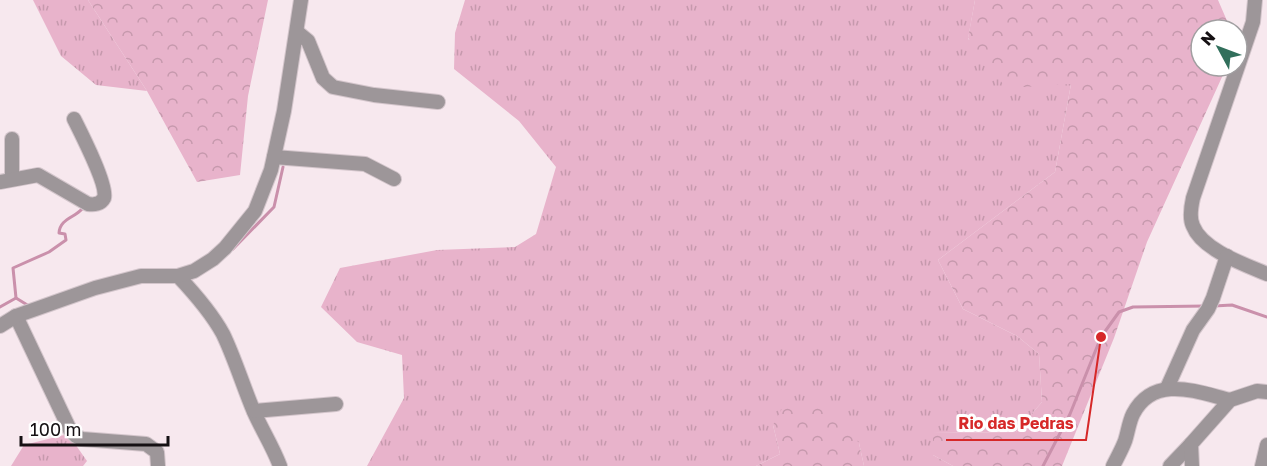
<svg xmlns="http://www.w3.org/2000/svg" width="1267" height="466" font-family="'Golos Text',sans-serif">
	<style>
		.grass { fill: url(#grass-tufts) }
		.forest { fill: url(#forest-crowns) }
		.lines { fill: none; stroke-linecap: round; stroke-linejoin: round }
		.stream { stroke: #ca90ab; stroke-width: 3 }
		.minor-casing { stroke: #d3c5cb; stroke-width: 16 }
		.minor { stroke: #9d9699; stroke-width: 14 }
		.leader { fill: none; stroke: #d62828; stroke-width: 2 }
		.callout-dot { fill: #d62828; stroke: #fff; stroke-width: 2 }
		.callout-label { font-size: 16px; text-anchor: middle; font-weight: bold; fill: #d62828; stroke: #fff; stroke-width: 6; stroke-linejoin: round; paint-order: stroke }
	</style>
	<defs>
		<pattern id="grass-tufts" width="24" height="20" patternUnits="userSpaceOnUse" patternTransform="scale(1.5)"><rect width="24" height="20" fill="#e8b3cb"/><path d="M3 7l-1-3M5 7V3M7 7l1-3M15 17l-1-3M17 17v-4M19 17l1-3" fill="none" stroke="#c699ad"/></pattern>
		<pattern id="forest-crowns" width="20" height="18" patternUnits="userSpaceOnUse" patternTransform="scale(1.5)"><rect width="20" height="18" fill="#e8b3cb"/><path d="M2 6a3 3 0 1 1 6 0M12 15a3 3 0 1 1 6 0" fill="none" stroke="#c699ad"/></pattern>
	</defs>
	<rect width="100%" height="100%" fill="#f7e8ee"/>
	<g class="grass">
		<path d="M33,0h55l59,91 -51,-6 -35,-29z"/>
		<path d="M465,0h510l-7,39 103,45 -16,88 -117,88 25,49 54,27 22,18 3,48 -26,30 -83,1v22l20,11h-89l-5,-23 -86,-18 7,29 -24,12h-389l37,-68 -2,-43 -45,-13 -36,-35 19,-39 97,-18 78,-3 21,-13 20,-67 -37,-46 -65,-52 1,-36z"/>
		<path d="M68,434l19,27 -4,5h-72l13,-21z"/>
	</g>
	<g class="forest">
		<path d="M88,0h180l-20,96 -8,79 -43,7 -50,-91z"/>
		<path d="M975,0h243l13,30h-30v36h26l-80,176 -33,96 -52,128h-109l-20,-11v-22l83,-1 26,-30 -3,-48 -22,-18 -54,-27 -25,-49 117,-88 16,-88 -65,4 -38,-50z"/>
		<path d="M783,407h45l31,36 5,23h-108l24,-12 -7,-29z"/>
	</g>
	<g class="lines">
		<g class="stream">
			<path d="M233,249l41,-42 9,-40"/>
			<path d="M16,298l13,8"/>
			<path d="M1214,306l18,-1 35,12"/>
			<path d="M0,307l16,-9 -3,-30 36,-16 17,-12 -1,-6 -6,-1c1,-14 15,-15 23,-24"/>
			<path d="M1043,466l27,-52 31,-77 18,-25 14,-5 72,-1"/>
		</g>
		<defs>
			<g id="minor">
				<path d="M1255,0l-2,22 -60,176c-2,9 -4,20 0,28 9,24 53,39 74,48"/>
				<path d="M297,32l11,9 15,37 10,9 41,8 64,7"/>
				<path d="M274,157l91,7 29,15"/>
				<path d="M12,179v-40"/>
				<path d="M0,182l38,-7 50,29c6,1 13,0 16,-6 4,-12 -23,-65 -30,-79"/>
				<path d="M178,276c17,18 33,36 45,58 12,25 20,52 31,78 8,18 19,35 26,54"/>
				<path d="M16,316l54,114 6,6 6,3 64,5 11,8 1,14"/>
				<path d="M0,326l16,-10 79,-28 46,-12h37l16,-5 19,-12 12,-11 30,-37 16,-41 13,-59 17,-111"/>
				<path d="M1167,388l26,-58 15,-21 5,-11 14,-42"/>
				<path d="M254,411l82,-7"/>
				<path d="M1113,466c4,-8 9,-17 12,-25 3,-9 4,-19 8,-27 21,-40 64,-22 97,-14"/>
				<path d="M1170,466l21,-22"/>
				<path d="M1192,466l-1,-22 39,-44 27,-9 10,1"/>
				<path d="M1262,466l5,-21"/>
			</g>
		</defs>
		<use href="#minor" class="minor-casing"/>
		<use href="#minor" class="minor"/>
	</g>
	<path class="leader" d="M1101 337L1086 440H946"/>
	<circle class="callout-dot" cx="1101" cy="337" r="6"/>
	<g class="callout-label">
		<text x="1016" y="429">Rio das Pedras</text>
	</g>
	<g transform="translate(1219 48) rotate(311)"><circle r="28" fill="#ffffff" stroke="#a19fa1" stroke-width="1.5"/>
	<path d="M0-4.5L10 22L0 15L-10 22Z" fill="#316f5b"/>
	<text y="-9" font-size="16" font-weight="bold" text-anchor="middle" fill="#151013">N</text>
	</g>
	<path d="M21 436v9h147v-9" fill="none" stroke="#151013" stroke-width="3"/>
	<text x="30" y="436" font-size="18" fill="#151013" stroke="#ffffff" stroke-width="4.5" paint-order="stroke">100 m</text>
</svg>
